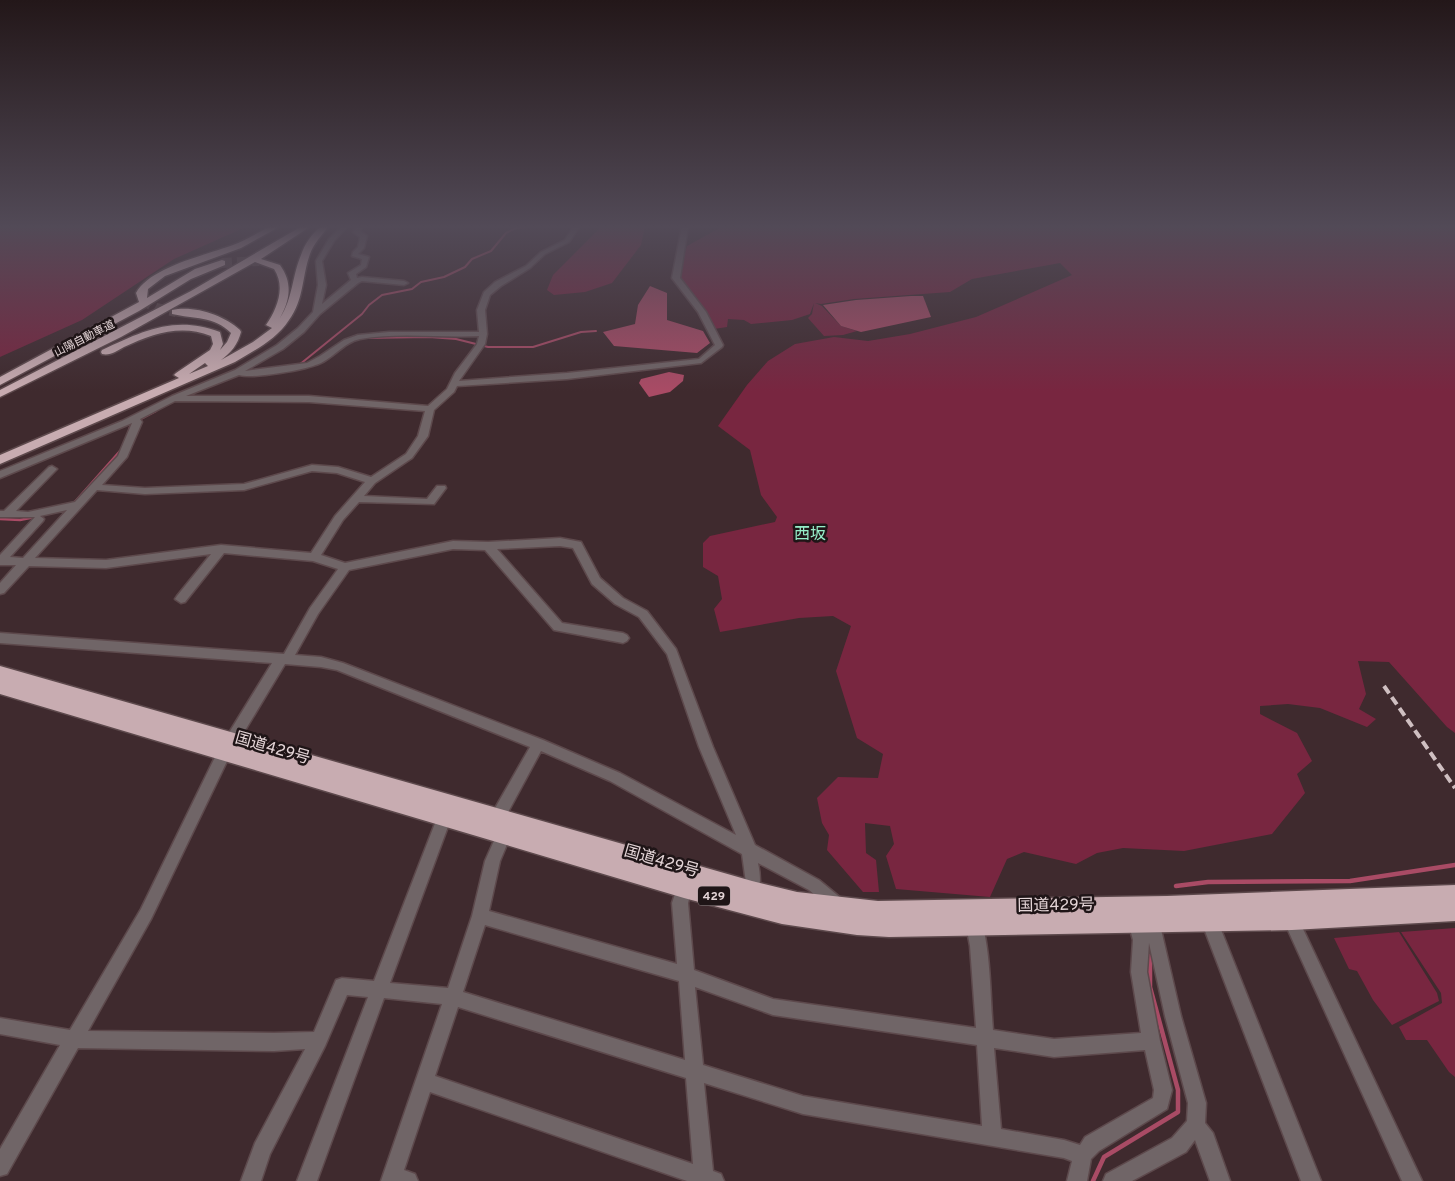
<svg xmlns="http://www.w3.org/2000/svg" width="1455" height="1181" font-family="Overpass,'Noto Sans JP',sans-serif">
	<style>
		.green { fill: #782640 }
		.water { fill: #a94b65 }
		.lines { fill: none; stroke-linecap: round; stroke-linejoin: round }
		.stream-far2 { stroke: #a94b65; stroke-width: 2 }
		.stream-far1 { stroke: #a94b65; stroke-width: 2.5 }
		.stream { stroke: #a94b65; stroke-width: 4.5 }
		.highway-tunnel { stroke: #584447; stroke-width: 10; stroke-dasharray: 10 5; stroke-linecap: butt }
		.minor-casing { stroke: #5d494c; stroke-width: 3 }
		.highway-casing { stroke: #5d494c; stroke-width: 3 }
		.minor { fill: #706567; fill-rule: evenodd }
		.highway { fill: #c8acb1; fill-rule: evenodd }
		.rail { stroke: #cfbfc1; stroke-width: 4; stroke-dasharray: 9 4.5; stroke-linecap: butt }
		.labels { text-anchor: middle; stroke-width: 5; stroke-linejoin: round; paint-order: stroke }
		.far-street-label { font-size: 11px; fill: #e4d5d7; stroke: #1f1517 }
		.shield { fill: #1f1517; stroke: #a99b9d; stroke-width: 1 }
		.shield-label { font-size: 12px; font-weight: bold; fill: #e4d5d7 }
		.quarter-label { font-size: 16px; fill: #96eec9; stroke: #1f1517 }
		.near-street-label { font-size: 16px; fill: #e4d5d7; stroke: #1f1517 }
	</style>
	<rect width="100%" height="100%" fill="#3f2a2e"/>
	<g class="green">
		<path d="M0,226h248l-74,33 -92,61 -82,37z"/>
		<path d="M602,226h43l-4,19 -29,38 -27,9 -31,3 -7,-5 6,-15z"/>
		<path d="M723,226h732v507l-8,-6 -58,-65 -31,-1 8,33 -7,15 17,10 -9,8 -47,-19 -32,-4 -28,2v8l37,19 15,28 -15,13 8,19 -33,41 -88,17 -61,-3 -26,5 -21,11 -52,-12 -17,7 -17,38 -94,-8 -10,-33 8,-12 -4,-18 -25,-3 1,30 10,7 3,32h-16l-36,-42 2,-15 -7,-12 -5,-25 21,-21 40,1 5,-24 -26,-16 -21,-67 15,-45 -18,-10 -34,2 -79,14 -6,-23 8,-10 -4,-23 -15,-9v-24l7,-7 65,-14 2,-5 -16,-22 -11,-45 -32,-24 29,-41 21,-24 27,-17 39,-7 34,4 42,-7 66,-17 96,-42 -12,-12 -88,16 -22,13 -96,7 -33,5 -6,-1 7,3 19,20 16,5 -14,4 -19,1 -16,-18 4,-4 2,-11 -4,11 -18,6 -41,4 -7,-4 -16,-1 -1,8 -13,2 -32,-46 -3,-11 8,-26z"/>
		<path d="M1455,928v149l-6,-5 -22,-32h-21l-7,-13 43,-24 -1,-10 -40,-61z"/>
		<path d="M1399,932l38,61 2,8 -47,24 -19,-25 -16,-29 -8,-2 -15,-31z"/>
	</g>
	<g class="water">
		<path d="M650,286l17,7v27l36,11 7,12 -13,10 -83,-7 -11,-14 32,-8 3,-19z"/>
		<path d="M911,296h12l8,21 -70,15 -20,-6 -18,-21 33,-5z"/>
		<path d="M669,372l15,3 -1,6 -13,11 -21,5 -10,-14 2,-4z"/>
	</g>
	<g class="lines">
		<g class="stream-far2">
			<path d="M365,338l64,-1 27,2 32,8h45l48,-15 15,-1"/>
			<path d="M299,365l63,-51 7,-9 13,-10 30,-6 9,-7 23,-5 21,-10 7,-8 19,-8 15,-18 10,-5 20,-2"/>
			<path d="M244,372l23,-4"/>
		</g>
		<g class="stream-far1">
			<path d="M129,431l2,-7 25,-13"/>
			<path d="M73,504l47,-53"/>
			<path d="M0,519l20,1 15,-3"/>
		</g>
		<g class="stream">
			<path d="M1176,886l32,-4 142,-1 105,-16"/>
			<path d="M1093,1181l11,-24 74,-45v-22l-28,-103v-35"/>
		</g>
		<g class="highway-tunnel">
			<path d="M222,263l37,-2"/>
			<path d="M142,300l14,8 20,4"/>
		</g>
		<defs>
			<g id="minor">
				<path d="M342,226h6l-14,15 -12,20 4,24 -4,19 29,-24 -3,-7 13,-8 1,-6 -10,-3 1,-4 5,-5 2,-10 -7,-5 4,-6h6l-3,5 7,5 -3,12 -6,6 11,3 -3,10 -10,7 1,4 5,-1 42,4 4,2 -4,2 -42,-4 -4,2 -38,31 -16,18 -21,17 -38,22 62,-8 13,-7 24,-16 14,-5 31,-3h90l-2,-22 7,-18 11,-10 31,-16 15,-14 24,-12 9,-14h6l-11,16 -24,12 -15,14 -29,18 -11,9 -5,15 2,24 -2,10 -26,37 108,-8 132,-14 16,-14 -17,-33 -26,-34 10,-52h6l-8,52 26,34 17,33 -1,2 -21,16 -134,16 -110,7 -3,6 -20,18 -6,26 -16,22 -37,25 -11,13 63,3 10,-13h8l1,2 -12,16 -75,-2 -16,18 -22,35 24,8 108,-22 35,1 72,-4 21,4 19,36 23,20 24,13 29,38 37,98 42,98 64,35 23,19 3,5 -3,5 -5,3 -5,-3 -23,-19 -51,-27c3,15 3,25 -3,39l-5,3 -5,-3 -3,-5 4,-14 -4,-29 -132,-73 -69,-30 -41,76 -5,2 -5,-2 -2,-5 2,-5 40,-70 -193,-77 -16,-3 -36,-3 -56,93 -78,162 -63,112 186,2 40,-1 22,-52 6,-2 32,3 65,-168 2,-5 5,-2 5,2 2,5 -63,170 58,5 24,-72 13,-55 16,-36 5,-2 5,2 2,5 -13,31 -11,50 188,53 -5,-61 8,-24 5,-2 5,2 3,5 -5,19 6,67 79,29 203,29 -6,-82 -5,-26 2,-6 6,-2 6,2c12,31 11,83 14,116l61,9 87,-6 -10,-61 2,-32 -6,-22 2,-6 6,-2 6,2 4,13 -2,-7 2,-6 6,-2 6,2 24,104 25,87 -1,20 8,10 17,48h-20l-15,-41 -9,12 -54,29h-29l3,-7 66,-36 15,-17 1,-18 -23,-87 -16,-73 -2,29 13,69 12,49 -5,19 -68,42 -8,8 -4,22h-20l5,-20 -8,-3 -261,-44 -99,-31 9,88 8,3 3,7h-37l-257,-89 -26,78 11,4 3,7h-37l61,-177 -58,-6 -67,183h-20l71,-184 -21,-2 -22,51 -55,108 -9,27h-20l14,-38 50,-94 -31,2 -196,-3 -71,126 -7,2v-27l60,-104 -60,-11v-16l70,12 71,-121 78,-160 53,-86 -272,-20v-10l284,21 26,-46 28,-39 -25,-8 -89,-8 -39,49 -4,1 -6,-4 2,-3 34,-42 -105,14 -77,-2 -25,27 -4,1v-11l16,-18h-16v-10l35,-38h-35v-6h4l45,-44 3,-1 5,3 -2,2 -39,40 12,1 47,-10 43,-46 14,-33 -132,55v-7l122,-50 50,-25 63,-26 42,-25 21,-17 15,-16 5,-27 -2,-24 13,-22zM479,336l-2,8 -22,29 -8,16 -19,17 -119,-10h-123l53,-21c15,4 67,-5 82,-12 14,-7 24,-21 39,-24 39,-7 80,-1 119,-3zM175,401l134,1 116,9 -7,25 -12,18 -35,23 -33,-10 -26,-2 -68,19 -99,4 -43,-3 25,-28 15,-35 -2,-3zM312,471l25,2 28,9 -30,34 -24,37 -90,-8 -115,15 -71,-2 62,-68 48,4 99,-4zM67,510l-44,48 -13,-1 33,-36 1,-2 -4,-3zM560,546l13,2 19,36 23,20 24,13 28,37 32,93 37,88 -116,-62 -77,-33 -200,-77 -22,-6 -26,-2 23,-41 31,-44 104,-21 32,1 69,80 69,13 4,-2 2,-3 -2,-3 -4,-2 -61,-10 -65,-74zM485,925l194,56 6,79 -222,-68zM695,987l78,28 204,30 5,81 -179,-30 -100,-31zM458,1007l228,71 7,86 -258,-88zM994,1048l60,9 91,-7 9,40 -1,8 -68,39 -5,8 -16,-5 -63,-11z"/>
				<path d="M1290,909l5,3 127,269h-20l-120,-264 3,-5z"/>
				<path d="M1208,910l6,2 107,269h-20l-101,-263 2,-6z"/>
			</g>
			<g id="highway">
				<path d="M271,226h10l-40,22 -76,28 -17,13 -1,9 48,-29 27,-9 3,1v4l-34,14 -52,32 -139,74v-8l139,-75 -3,-9c14,-26 70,-38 97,-48 13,-5 26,-13 38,-19z"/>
				<path d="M302,226h9l-50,33 19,6c13,18 10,35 0,53 13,-20 12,-42 21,-63 4,-12 11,-21 20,-29h8c-7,9 -15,17 -19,28 -8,22 -6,46 -21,66 -13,20 -34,30 -54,42l-235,102v-9l179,-77 -5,-3 2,-2 34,-23 3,-6 -2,-8c-31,-12 -58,-2 -87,11 -7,4 -14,9 -22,7l-1,-2 1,-2c41,-19 73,-35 118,-18l3,12 -3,6 7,-8 4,-9c-17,-17 -37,-14 -59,-19v-4c22,-5 52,5 68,20l1,2c-3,12 -10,21 -20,28l32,-18 19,-14 -6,-3c11,-16 20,-38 8,-56l-19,-7 -134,75 -121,60v-7l191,-99zM205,363l3,3 -19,8z"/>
				<path d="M0,666l752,215 45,11 81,9 289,-5 288,-11v36l-163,9 -403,7 -32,-2 -75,-11 -98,-26 -684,-204v-14l117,34 -117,-34z"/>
			</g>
		</defs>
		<use href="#minor" class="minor-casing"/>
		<use href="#highway" class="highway-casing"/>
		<use href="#minor" class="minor"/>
		<use href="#highway" class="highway"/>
		<path class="rail" d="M1384,686l71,102"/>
	</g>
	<linearGradient id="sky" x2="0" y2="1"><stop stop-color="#231719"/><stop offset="0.58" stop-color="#524a57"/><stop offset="1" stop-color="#524a57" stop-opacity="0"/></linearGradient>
	<rect width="1455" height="391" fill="url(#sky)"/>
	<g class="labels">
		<g class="far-street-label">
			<text transform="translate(84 338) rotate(-27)" y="4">山陽自動車道</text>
		</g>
		<rect class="shield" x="698" y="886.5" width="32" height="19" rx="4"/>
		<g class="shield-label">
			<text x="714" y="900">429</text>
		</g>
		<g class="quarter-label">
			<text x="810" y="539">西坂</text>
		</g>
		<g class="near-street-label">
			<text transform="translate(273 747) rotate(16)" y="6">国道429号</text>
			<text transform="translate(662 860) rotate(16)" y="6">国道429号</text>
			<text transform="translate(1056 904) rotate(-1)" y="6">国道429号</text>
		</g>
	</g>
</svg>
